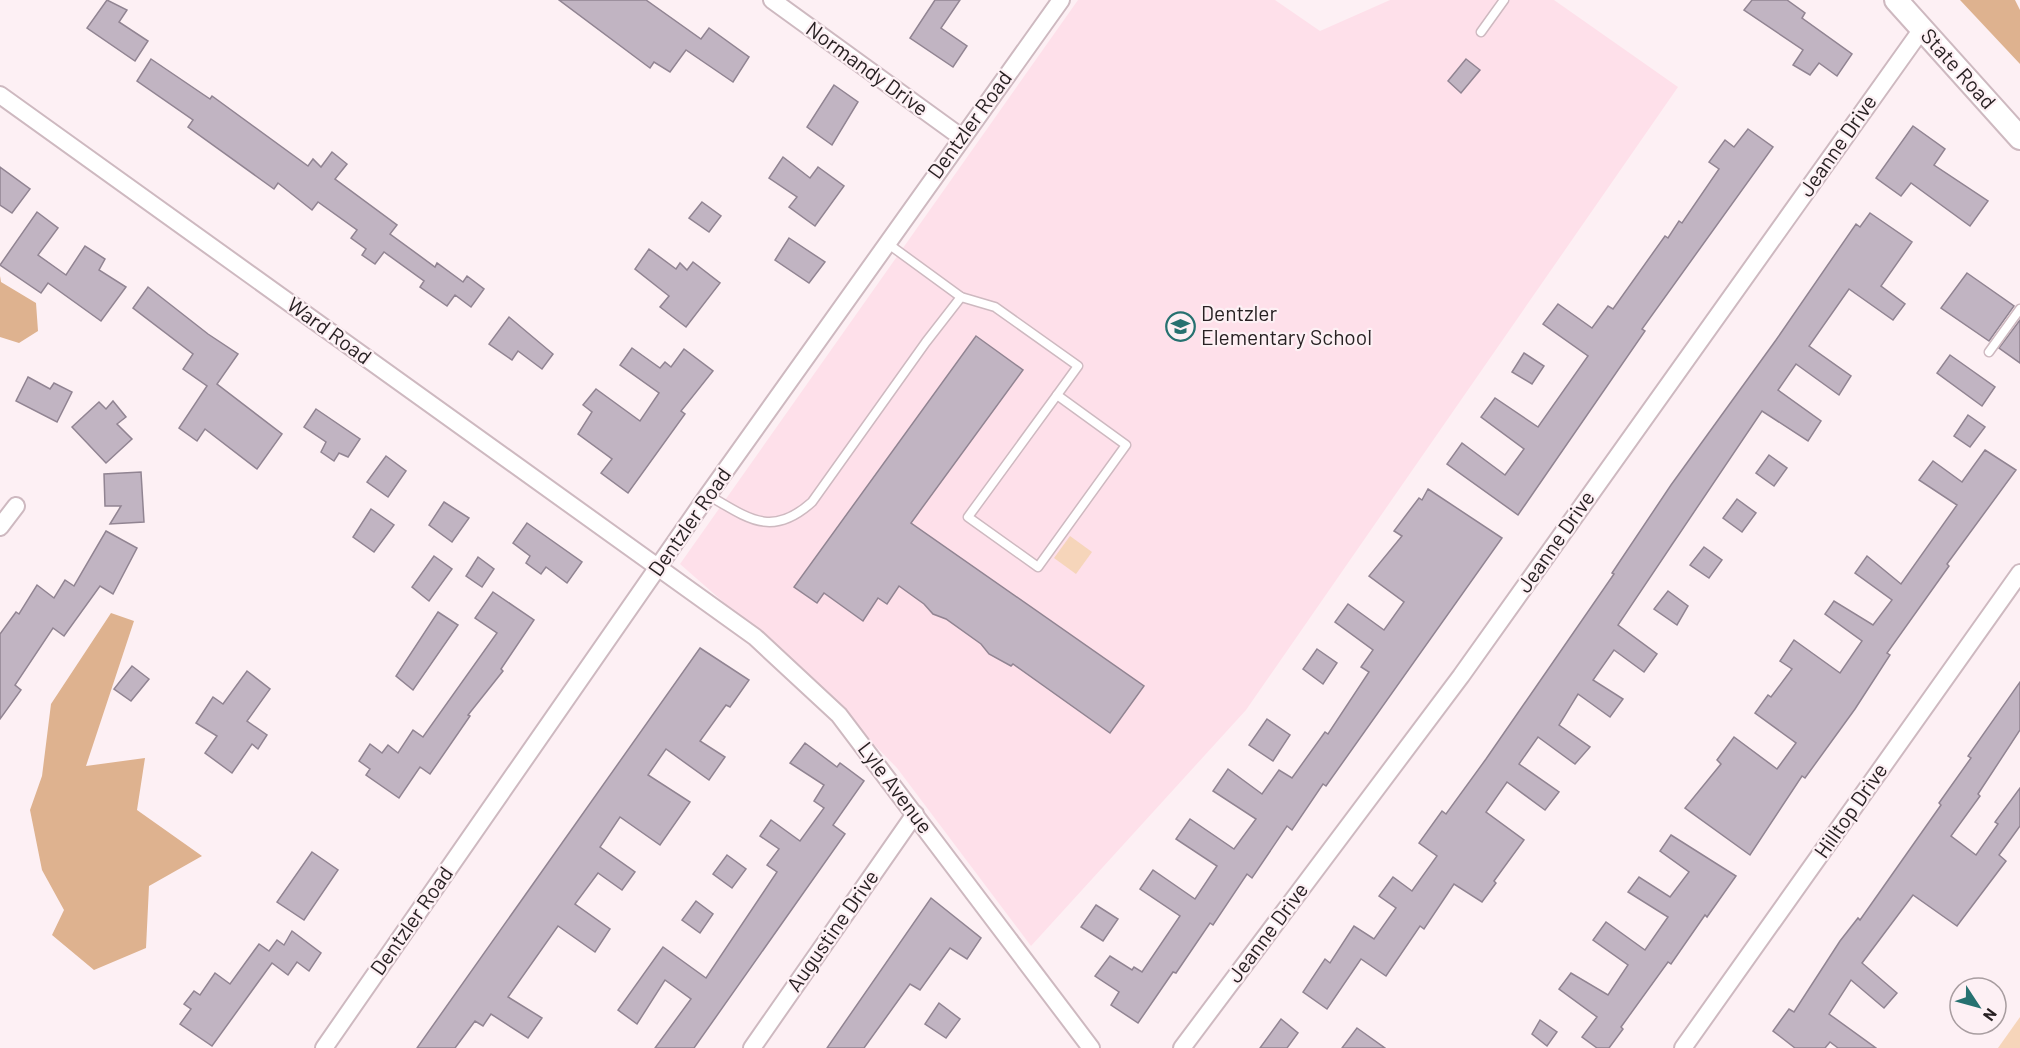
<svg xmlns="http://www.w3.org/2000/svg" width="2020" height="1048" font-family="Barlow,sans-serif">
	<style>
		.built { fill: #fee0ea }
		.green { fill: #f6d5ba }
		.forest { fill: #deb28f }
		.building { fill: #c1b4c2; stroke: #918492; stroke-width: 1.5 }
		.lines { fill: none; stroke-linecap: round; stroke-linejoin: round }
		.lane-casing { stroke: #ceb9c0; stroke-width: 11 }
		.street-casing { stroke: #ceb9c0; stroke-width: 20 }
		.secondary-casing { stroke: #ceb9c0; stroke-width: 26 }
		.lane { stroke: #fff; stroke-width: 8 }
		.street { stroke: #fff; stroke-width: 16 }
		.secondary { stroke: #fff; stroke-width: 22 }
		.labels { text-anchor: middle; stroke-width: 4.5; stroke-linejoin: round; paint-order: stroke }
		.street-label { font-size: 21px; fill: #282123; stroke: #fdf0f4 }
		.poi-label { font-size: 21px; fill: #282123; stroke: #fdf0f4; text-anchor: start }
	</style>
	<rect width="100%" height="100%" fill="#fdf0f4"/>
	<path class="built" d="M1078,0h197l45,31 70,-31h164l124,87 -432,623 -215,236 -134,-178 -94,-96 -123,-108z"/>
	<g class="green">
		<path d="M1070,536l22,16 -16,22 -22,-16z"/>
		<path d="M2020,1017v31h-22z"/>
	</g>
	<g class="forest">
		<path d="M1960,0h55l5,10v54z"/>
		<path d="M0,276l1,6 35,21 2,28 -19,12 -19,-6z"/>
		<path d="M111,613l23,8 -48,145 59,-8 -8,52 65,46 -53,30 -3,62 -52,22 -42,-35 12,-25 -22,-40 -12,-60 12,-34 9,-72z"/>
	</g>
	<g class="building">
		<path d="M107,0l20,10 -8,12 29,19 -13,20 -48,-33z"/>
		<path d="M559,0h87l55,39 8,-11 40,29 -16,25 -47,-32 -16,22 -16,-10 -4,6z"/>
		<path d="M935,0h25l-19,28 26,18 -14,21 -43,-29z"/>
		<path d="M1752,0h35l18,13 -3,5 50,36 -15,22 -18,-13 -9,12 -17,-10 10,-15 -59,-40z"/>
		<path d="M151,59l59,40 2,-3 96,70 5,-7 8,8 11,-15 15,12 -12,15 62,46 -7,9 45,33 2,-4 26,19 4,-6 17,13 -13,18 -16,-12 -8,11 -27,-19 4,-6 -40,-29 -9,12 -13,-9 4,-6 -15,-11 6,-8 -39,-28 -6,8 -34,-27 -4,6 -86,-62 5,-7 -56,-39z"/>
		<path d="M1466,59l14,11 -19,23 -13,-12z"/>
		<path d="M834,85l24,17 -26,43 -25,-18z"/>
		<path d="M1913,126l32,23 -11,16 54,36 -18,25 -59,-43 -10,13 -25,-18z"/>
		<path d="M1748,129l25,18 -131,182 3,2 -127,184 -71,-51 15,-21 43,32 19,-26 -43,-32 14,-19 43,29 50,-71 -45,-32 15,-20 34,24 16,-22 5,3 52,-73 3,2 11,-17 3,2 37,-54 -10,-7 16,-22 9,7z"/>
		<path d="M783,157l27,21 8,-11 26,19 -29,40 -26,-19 8,-10 -28,-19z"/>
		<path d="M0,167l30,22 -18,24 -12,-8z"/>
		<path d="M702,202l19,14 -12,16 -20,-14z"/>
		<path d="M37,212l21,16 -20,27 28,20 19,-29 20,13 -6,11 27,17 -25,34 -53,-38 -7,10 -41,-28z"/>
		<path d="M1870,213l42,29 -31,44 24,18 -12,16 -44,-31 -40,57 42,30 -12,19 -43,-31 -18,26 43,31 -13,20 -46,-30 -144,214 39,29 -13,18 -30,-22 -21,30 30,19 -13,18 -32,-23 -19,31 31,22 -15,17 -37,-27 -19,27 40,28 -14,18 -38,-28 -21,30 38,28 -30,41 2,2 -14,19 -28,-18 -30,45 -4,-3 -34,50 -25,-17 -34,50 -24,-17 22,-33 5,4 24,-37 20,13 22,-31 -17,-12 14,-19 19,14 25,-35 -18,-13 23,-32 4,3 40,-55 128,-185 -2,-1 59,-88 105,-145 80,-116 4,3z"/>
		<path d="M789,238l36,24 -16,21 -34,-23z"/>
		<path d="M649,249l27,20 4,-6 7,7 6,-8 27,21 -34,44 -26,-20 9,-11 -34,-27z"/>
		<path d="M1967,273l47,33 -25,35 -48,-33z"/>
		<path d="M148,287l60,47 30,20 -21,30 65,50 -25,35 -52,-40 -8,12 -18,-13 28,-42 -24,-17 10,-15 -60,-46z"/>
		<path d="M509,317l44,37 -11,15 -24,-18 -6,9 -23,-16z"/>
		<path d="M2020,320v43l-21,-15z"/>
		<path d="M976,336l47,34 -112,153 233,163 -34,47 -97,-69 -2,2 -22,-12 -8,-10 -35,-25 -13,-5 -9,-10 -25,-18 -12,18 -9,-6 -15,23 -39,-28 -7,10 -23,-16z"/>
		<path d="M632,348l28,20 5,-6 6,5 13,-18 29,22 -32,40 4,3 -57,79 -27,-20 11,-14 -34,-25 14,-22 -9,-7 13,-16 44,32 19,-28 -39,-28z"/>
		<path d="M1524,353l20,13 -12,18 -20,-12z"/>
		<path d="M1950,355l45,32 -13,19 -45,-33z"/>
		<path d="M28,377l22,12 4,-6 18,9 -15,30 -41,-21z"/>
		<path d="M113,401l13,16 -9,7 15,15 -26,24 -34,-36 27,-25 7,7z"/>
		<path d="M316,409l44,30 -12,18 -9,-4 -5,8 -13,-9 5,-10 -22,-15z"/>
		<path d="M1968,415l17,12 -15,20 -16,-11z"/>
		<path d="M1985,450l31,20 -69,94 2,2 -62,87 3,2 -35,54 -50,69 -3,-2 -52,79 -65,-47 36,-44 -4,-4 17,-23 43,32 19,-26 -41,-30 13,-18 3,2 21,-28 -12,-8 14,-21 46,33 22,-32 -37,-27 9,-13 39,24 19,-25 -37,-27 12,-17 34,28 56,-79 -38,-25 14,-19 29,21z"/>
		<path d="M1769,455l18,13 -13,18 -18,-13z"/>
		<path d="M386,456l20,15 -18,26 -21,-15z"/>
		<path d="M141,472l3,50 -34,2 11,-18h-16l-1,-32z"/>
		<path d="M1428,489l74,49 -176,248 -3,-2 -31,46 -5,-4 -35,52 -5,-4 -34,51 -3,-2 -34,50 -3,-1 -35,51 -27,-18 8,-13 -24,-16 15,-20 22,14 2,-3 8,5 38,-56 -40,-27 13,-19 42,29 22,-33 -41,-27 14,-20 44,30 22,-30 -43,-28 15,-22 34,25 17,-24 13,8 33,-46 3,2 41,-62 -8,-5 12,-17 -38,-28 13,-18 36,26 20,-28 -35,-26 33,-40 -8,-5 25,-33 3,2z"/>
		<path d="M1737,499l19,14 -14,19 -19,-14z"/>
		<path d="M444,502l25,16 -17,24 -23,-17z"/>
		<path d="M371,509l23,16 -20,27 -21,-15z"/>
		<path d="M527,523l55,39 -15,21 -21,-16 -5,7 -15,-11 4,-7 -17,-13z"/>
		<path d="M106,531l31,17 -24,46 -13,-8 -36,50 -11,-8 -38,57 6,5 -21,29v-85l16,-22 3,2 18,-29 17,13 11,-18 9,6z"/>
		<path d="M1704,547l18,13 -13,18 -19,-13z"/>
		<path d="M434,556l18,13 -23,32 -17,-14z"/>
		<path d="M478,557l16,12 -12,18 -16,-11z"/>
		<path d="M1668,591l20,15 -11,19 -23,-16z"/>
		<path d="M493,592l41,28 -33,49 2,2 -35,44 2,1 -40,58 -10,-7 -21,31 -33,-23 4,-6 -11,-8 11,-17 12,9 6,-8 10,8 15,-23 10,7 74,-104 -22,-15z"/>
		<path d="M438,612l20,13 -45,65 -17,-14z"/>
		<path d="M700,648l49,32 -19,27 -4,-2 -26,36 25,16 -16,23 -43,-31 -18,26 42,27 -30,43 -40,-28 -20,30 35,25 -13,18 -24,-17 -23,31 35,25 -15,23 -37,-26 -50,71 34,21 -14,20 -37,-24 -8,12 -8,-5 -20,27h-38z"/>
		<path d="M1317,649l20,14 -14,21 -20,-15z"/>
		<path d="M132,666l17,13 -18,22 -17,-12z"/>
		<path d="M247,671l23,18 -23,32 20,14 -9,14 -6,-5 -20,29 -27,-20 12,-17 -21,-13 17,-26 10,7z"/>
		<path d="M2020,682v48l-42,64 2,2 -29,40 25,19 22,-31 -3,-2 25,-34v38l-21,29 7,6 -49,65 -44,-31 -51,68 35,30 -13,15 -33,-28 -22,34 47,34h-38l-8,-6 -5,6h-30l-22,-17 16,-22 5,3 46,-71 18,-23 2,2 81,-115 -2,-2 32,-45 -3,-2z"/>
		<path d="M1267,719l23,16 -17,26 -24,-16z"/>
		<path d="M805,743l32,24 3,-4 24,18 -31,44 12,9 -151,214h-39l36,-49 -26,-19 -28,44 -19,-14 45,-63 43,31 71,-106 -10,-7 12,-16 -19,-13 11,-16 29,21 24,-33 -10,-7 10,-16 -34,-22z"/>
		<path d="M1671,835l65,41 -29,41 -2,-2 -34,49 -3,-2 -47,65 2,2 -14,19h-12l-15,-11 15,-20 -38,-28 12,-16 37,22 20,-30 -35,-25 13,-18 39,28 23,-33 -40,-25 11,-15 31,20 19,-25 -29,-21z"/>
		<path d="M312,852l26,18 -34,50 -27,-18z"/>
		<path d="M727,855l19,14 -14,19 -19,-14z"/>
		<path d="M931,898l50,40 -14,21 -17,-11 -30,42 -10,-6 -46,64h-37z"/>
		<path d="M696,901l17,13 -13,19 -18,-13z"/>
		<path d="M1096,905l22,14 -15,22 -22,-14z"/>
		<path d="M292,931l29,22 -12,18 -12,-9 -9,13 -16,-12 -60,83 -32,-22 11,-15 -7,-5 10,-13 6,4 15,-22 15,11 29,-40 10,7 8,-11 7,5z"/>
		<path d="M939,1003l21,16 -14,19 -21,-14z"/>
		<path d="M1281,1019l17,14 -11,15h-27z"/>
		<path d="M1540,1020l17,12 -10,14 -15,-12z"/>
		<path d="M1357,1028l28,20h-43z"/>
	</g>
	<g class="lines">
		<defs>
			<g id="lane">
				<path d="M1481,32l23,-32"/>
				<path d="M887,243l74,54 34,10 83,59 -21,29"/>
				<path d="M1989,352l31,-43"/>
				<path d="M1057,395l69,50 -88,122 -70,-50z"/>
				<path d="M708,495c41,24 64,43 104,7l114,-160 35,-45"/>
			</g>
			<g id="street">
				<path d="M772,0l189,137"/>
				<path d="M0,95l755,542 84,78 252,333"/>
				<path d="M0,527l16,-21"/>
				<path d="M324,1048l384,-553 353,-495"/>
				<path d="M752,1048l163,-234"/>
				<path d="M1182,1048l279,-372 461,-647"/>
				<path d="M1683,1048l337,-475"/>
			</g>
			<path id="secondary" d="M1896,0l124,138"/>
		</defs>
		<use href="#lane" class="lane-casing"/>
		<use href="#street" class="street-casing"/>
		<use href="#secondary" class="secondary-casing"/>
		<use href="#lane" class="lane"/>
		<use href="#street" class="street"/>
		<use href="#secondary" class="secondary"/>
	</g>
	<defs>
		<symbol id="school-ring" viewBox="-11 -11 22 22"><circle r="9.5" fill="#fdf0f4" stroke="#267170" stroke-width="1.5"/><path d="M0-5L7-2L0 1L-7-2ZM-4 1L0 2.5L4 1V4Q0 6-4 4Z" fill="#267170"/></symbol>
	</defs>
	<g fill-rule="evenodd">
		<use href="#school-ring" x="1164" y="310" width="33" height="33"/>
	</g>
	<g class="labels">
		<g class="street-label">
			<text transform="translate(867 69) rotate(36)" y="7">Normandy Drive</text>
			<text transform="translate(1958 69) rotate(48)" y="7">State Road</text>
			<text transform="translate(970 125) rotate(-54)" y="7">Dentzler Road</text>
			<text transform="translate(1838 146) rotate(-55)" y="7">Jeanne Drive</text>
			<text transform="translate(329 331) rotate(36)" y="7">Ward Road</text>
			<text transform="translate(690 522) rotate(-55)" y="7">Dentzler Road</text>
			<text transform="translate(1556 542) rotate(-55)" y="7">Jeanne Drive</text>
			<text transform="translate(895 788) rotate(53)" y="7">Lyle Avenue</text>
			<text transform="translate(1851 811) rotate(-55)" y="7">Hilltop Drive</text>
			<text transform="translate(412 921) rotate(-55)" y="7">Dentzler Road</text>
			<text transform="translate(833 931) rotate(-55)" y="7">Augustine Drive</text>
			<text transform="translate(1268 933) rotate(-53)" y="7">Jeanne Drive</text>
		</g>
		<g class="poi-label">
			<text x="1201" y="321">Dentzler<tspan x="1201" dy="24">Elementary School</tspan></text>
		</g>
	</g>
	<g transform="translate(1978 1006) rotate(126)"><circle r="28" fill="#fdf0f4" stroke="#a89da0" stroke-width="1.5"/>
	<path d="M0-4.5L10 22L0 15L-10 22Z" fill="#267170"/>
	<text y="-9" font-size="16" font-weight="bold" text-anchor="middle" fill="#282123">N</text>
	</g>
</svg>
